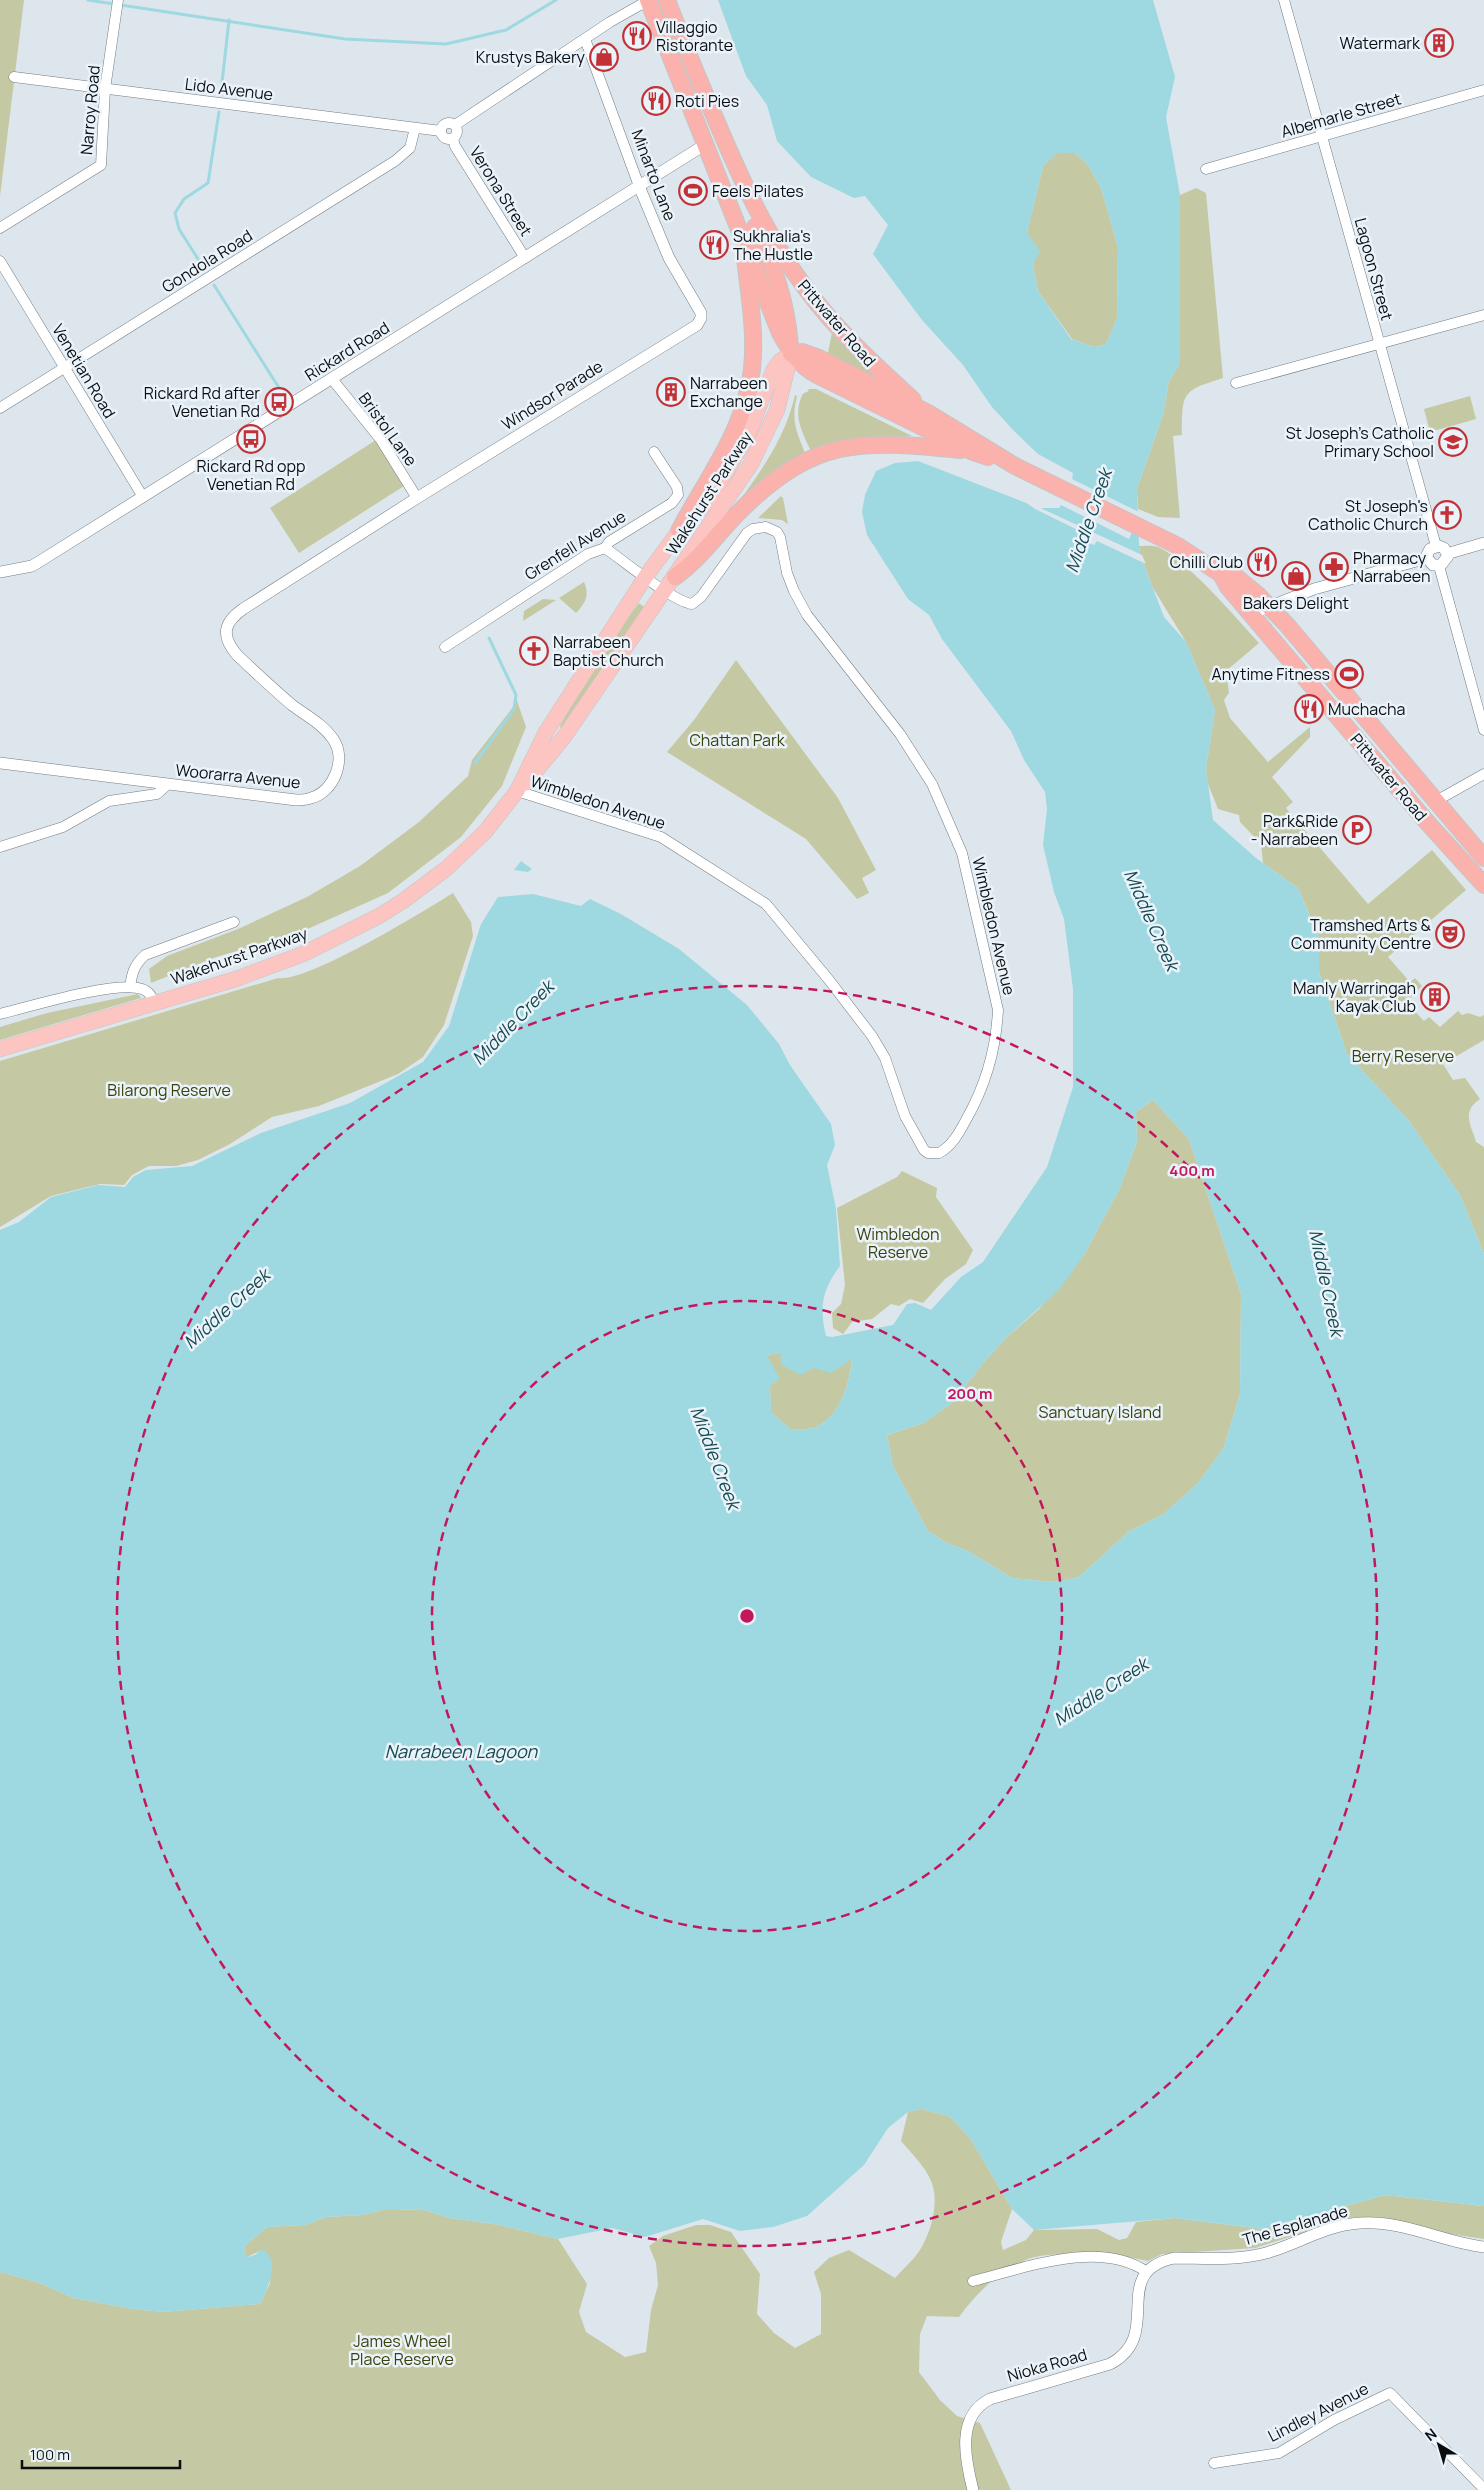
<svg xmlns="http://www.w3.org/2000/svg" width="1484" height="2490" font-family="Manrope,sans-serif">
	<style>
		.green { fill: #c4c9a3 }
		.water { fill: #9ed8e1; fill-rule: evenodd }
		.pier { fill: #dde6ed }
		.lines { fill: none; stroke-linecap: round; stroke-linejoin: round }
		.stream { stroke: #9ed8e1; stroke-width: 3 }
		.minor-casing { stroke: #747c82; stroke-width: 11 }
		.tertiary-casing { stroke: #747c82; stroke-width: 12 }
		.primary-casing { stroke: #c4c5c6; stroke-width: 16 }
		.trunk-casing { stroke: #c4c5c6; stroke-width: 18 }
		.minor { stroke: #fff; stroke-width: 10 }
		.tertiary { stroke: #fff; stroke-width: 11 }
		.primary { stroke: #fcc5c1; stroke-width: 15 }
		.trunk { stroke: #fbb2ac; stroke-width: 16 }
		.ring { fill: none; stroke: #c2185b; stroke-width: 2.5; stroke-dasharray: 9 6 }
		.labels { text-anchor: middle; stroke-width: 5; stroke-linejoin: round; paint-order: stroke }
		.poi-label { font-size: 16px; fill: #0b0e10; stroke: #eaf3fa; text-anchor: end }
		.street-label { font-size: 16px; fill: #0b0e10; stroke: #eaf3fa }
		.park-label { font-size: 16px; fill: #3c400a; stroke: #eaf3fa }
		.water-label { font-size: 18px; font-style: italic; fill: #164951; stroke: #eaf3fa }
		.centre { fill: #c2185b; stroke: #eaf3fa; stroke-width: 2.5 }
		.ring-label { font-size: 15px; text-anchor: middle; font-weight: bold; fill: #c2185b; stroke: #eaf3fa; stroke-width: 5; stroke-linejoin: round; paint-order: stroke }
	</style>
	<rect width="100%" height="100%" fill="#dde6ed"/>
	<g class="green">
		<path d="M0,0h24l-24,196z"/>
		<path d="M1057,153h18l13,12 13,23 17,59 -1,71 -11,26 -12,3 -22,-8 -34,-48 -11,-58 16,-67z"/>
		<path d="M1196,188l10,5 17,185c-41,13 -41,14 -41,57l-9,1 7,82 -22,-1 -20,-8 -1,-20 26,-74 6,-34 11,-18v-168z"/>
		<path d="M832,332l57,56 -61,-35z"/>
		<path d="M809,389h7l96,47 -40,3 -60,14c-8,-17 -20,-37 -10,-57 2,-6 5,-1 7,-7z"/>
		<path d="M795,395l2,1c-6,24 -1,34 8,57l-70,54c26,-36 50,-68 60,-112z"/>
		<path d="M1470,396l6,23 -46,13 -6,-23z"/>
		<path d="M376,440l28,46 -105,67 -29,-45z"/>
		<path d="M781,496l2,2 5,26 -6,-4 -24,-2z"/>
		<path d="M1139,546c5,0 14,-1 19,1 29,13 78,71 101,96l-33,28 3,22 -5,7 6,18 38,44 42,-35v10l-38,40 21,25 -7,6 82,96 64,-54 34,40 -78,67 22,25 5,-4 7,8 -16,16 18,19 5,-4 11,10 18,-16 4,4 6,-2 12,4 4,-2v25l-41,24 10,16 12,-2 15,21c-19,13 -9,25 -4,43l8,5v107l-24,-59 -51,-74 -62,-67 -28,-82v-35l-21,-49 -35,-25 -2,-19 -21,-22 -1,-7 -21,-6 -10,-25 -2,-16 9,-58 -29,-68 -33,-54 -13,-33z"/>
		<path d="M584,582c6,14 1,21 -8,31l-17,-15z"/>
		<path d="M543,599l13,1 -33,21 1,-10z"/>
		<path d="M639,603l8,6 -86,120 -1,-3c23,-43 50,-84 79,-123z"/>
		<path d="M736,660l102,138 38,72 -14,8 7,15 -12,6 -51,-60 -139,-87 27,-32z"/>
		<path d="M515,695l11,32 -24,59 -41,51 -73,56 -94,42 -78,22 -65,26 -2,-14 18,-13 71,-27 69,-32 53,-31 59,-44 49,-46 4,-16 41,-53z"/>
		<path d="M453,893l18,29 2,14 -29,89 -21,32 -25,17 -79,32 -47,11 -42,27 -32,16 -22,6h-27l-17,9 -8,10 -24,-1 -49,12 -51,31v-166l278,-83c29,5 146,-67 175,-85z"/>
		<path d="M138,994l3,4 -141,42v-13l47,-14z"/>
		<path d="M1153,1100l36,39 52,155 -1,100 -16,53 -25,35 -35,32 -36,18 -49,45 -25,5 -42,-4 -44,-27 -21,-8 -19,-12 -35,-65 -6,-31 37,-12 29,-21 30,-39 24,-26 32,-28 45,-54 35,-65 18,-48 -1,-30z"/>
		<path d="M902,1171l35,17 -1,9 37,53 -7,14 -21,15 -22,24 -13,-4 -11,7 -8,-2 -19,15 -20,3 -9,12 -10,-6 -1,-15 9,-9 4,-19 -8,-77 60,-31z"/>
		<path d="M780,1352l34,15 38,-9c-3,26 -10,55 -34,68 -7,4 -19,3 -27,4l-20,-18 -1,-27 9,-6 -12,-23z"/>
		<path d="M921,2109l28,7 21,22 42,71 -11,33 2,8 23,-10 8,-10 63,-1 22,11 8,-2 9,-16 38,-4 89,11 122,-34 99,11v33l-41,-6 -63,-16h-27l-98,31 -93,6 -14,7c-7,-1 -13,-3 -19,-4 -25,-2 -65,-5 -89,-1 -32,5 -63,36 -81,61l-32,-1 -7,18 -1,38 21,28 17,16 23,7 31,67h-1011v-218l37,10 37,16 59,11 30,3 97,-8 10,-21 -4,-31 -4,-2 -15,7 -3,-5 1,-6 22,-19 38,-2 21,-8 36,-2 25,-6 37,1 26,8 50,7 58,14 29,45 -8,28 7,20 39,25 21,-5 5,-42 7,-25 -2,-22 -7,-17 14,-10 33,-11h14l21,7 29,42 -3,40 17,19 21,15 26,-14v-40l-7,-22 15,-14 20,-8 46,28c6,-7 13,-13 19,-20 15,-17 27,-55 17,-77 -6,-15 -20,-28 -30,-40l7,-29z"/>
	</g>
	<g class="water">
		<path d="M718,0h435l22,77 -9,40 14,78v168l-11,18 -6,34 -26,74 2,57 1,9 24,62 22,25 29,68 -9,58 7,52 43,38 42,30 21,50v34l28,82 62,67 51,74 24,59v952l-99,-11 -122,34 -89,-11 -140,12 -22,-21 -42,-71 -21,-22 -28,-7 -13,3 -20,16 -24,37 -57,51 -34,11 -33,4 -37,-12 -58,18 -33,-9 -54,11 -58,-14 -50,-7 -26,-8 -37,-1 -25,6 -36,2 -21,8 -38,2 -22,19 -1,6 3,5 8,-2 7,-6c20,11 5,40 -2,55l-97,8 -30,-3 -59,-11 -37,-16 -37,-10v-1042l19,-8 32,-25 47,-12 27,2 8,-10 13,-7 46,-4 69,-33 89,-30 73,-41 26,-36 32,-102 17,-27 35,-3 48,12 9,-7 31,15 58,35 68,56 32,39 11,21 41,59 4,21 -8,20 9,44 4,57c-18,24 -21,41 -14,70l6,1 61,-12 14,-21 8,-1 16,7 30,-33 22,-15 64,-95 26,-80v-98l-9,-70 -10,-27 -11,-47 4,-36 -2,-17 -21,-32 -13,-29 -69,-92 -13,-24 -21,-16 -41,-64 -5,-23 3,-17 11,-24 19,-8 23,-2 121,47h20l11,-16 3,-19 -35,-19 -24,-23 -22,-24 -29,-42 -41,-45 -49,-66 15,-29 -23,-29 -11,2 -43,-21 -34,-36 -10,-36 -21,-29zM1057,153h18l13,12 13,23 17,59 -1,71 -11,26 -12,3 -23,-8 -33,-48 -5,-26 7,-14 -13,-18 16,-67zM1153,1100l36,39 52,155 -1,100 -16,53 -25,35 -35,32 -36,18 -49,45 -25,5 -42,-4 -44,-27 -21,-8 -19,-12 -35,-65 -6,-31 37,-12 29,-21 30,-39 24,-26 53,-48 24,-34 35,-65 18,-48 -1,-30zM780,1352l2,13 18,10 14,-7 17,5 21,-14c-3,25 -10,54 -34,67 -7,4 -20,3 -27,4l-20,-18 -1,-27 10,-6 -13,-23z"/>
		<path d="M521,861l11,8 -4,3 -14,-2z"/>
	</g>
	<g class="pier">
		<path d="M1070,478l71,35 -12,26 -70,-35 9,-13z"/>
		<path d="M1021,499l121,56 4,9 -49,-23 -3,4 -13,-6 3,-6 -49,-24z"/>
	</g>
	<g class="lines">
		<g class="stream">
			<path d="M88,0l257,39 101,5 60,-14 50,-30"/>
			<path d="M221,92l8,-72"/>
			<path d="M205,270l-26,-41 -4,-16 9,-14 24,-16 11,-71"/>
			<path d="M214,285l67,106"/>
			<path d="M475,763l39,-54 2,-14 -27,-57"/>
		</g>
		<defs>
			<g id="minor">
				<path d="M1284,0l152,546"/>
				<path d="M585,39l54,147"/>
				<path d="M14,77l427,54"/>
				<circle cx="449" cy="131" r="8"/>
				<path d="M455,125l155,-103 39,-22"/>
				<path d="M453,139l2,7 70,112"/>
				<path d="M1206,169l278,-79"/>
				<path d="M0,228l101,-63 4,-76 13,-89"/>
				<path d="M0,261l143,236"/>
				<path d="M332,379l49,61 36,58"/>
				<path d="M1236,383l248,-68"/>
				<path d="M0,408l395,-247 15,-13 5,-20"/>
				<path d="M1439,566l45,164"/>
				<path d="M445,647l143,-93 17,-6 4,-6 63,-39 6,-8 -1,-8 -23,-35"/>
				<path d="M517,791l144,46 105,67 63,76 43,56 13,22 20,58 19,34 4,3h11c13,-7 20,-20 27,-33 20,-35 30,-69 32,-110l-36,-157 -30,-69 -32,-50 -93,-119 -13,-24 -7,-18 -7,-36 -3,-5 -11,-5 -13,2 -6,4 -46,64 -9,7c-20,-3 -68,-43 -87,-56"/>
				<path d="M1436,801l48,-27"/>
				<path d="M0,847l63,-20 46,-26 48,-7 10,-9"/>
				<path d="M130,987c2,-14 4,-22 15,-32l89,-33"/>
				<path d="M0,1014c28,-7 117,-34 142,-25 7,2 10,8 13,14"/>
				<path d="M973,2281c52,-13 126,-42 174,-9"/>
				<path d="M1214,2463l65,-10 55,-33 56,-27 94,96"/>
			</g>
			<g id="tertiary">
				<path d="M1453,552l31,-9"/>
				<path d="M0,572l32,-6 13,-8 661,-414"/>
				<path d="M1251,614l63,-25 106,-29 7,-2 6,7h8l7,-9 -4,-8 -5,-2 -9,3 -3,6"/>
				<path d="M0,763l296,37c4,0 10,0 15,-2 23,-6 36,-39 22,-59 -10,-15 -28,-24 -41,-34 -19,-16 -37,-33 -55,-50 -16,-19 -14,-32 6,-46l174,-111 280,-173 4,-7v-5l-32,-55 -30,-72"/>
				<path d="M973,2490c-8,-31 -17,-74 17,-91l120,-35c56,-30 -3,-91 64,-106 30,0 62,3 92,-5 32,-9 60,-28 94,-30 42,-3 83,19 124,24"/>
			</g>
			<g id="primary">
				<path d="M526,783l38,-46 187,-273 26,-54 14,-56"/>
				<path d="M0,1049l236,-70 67,-25 76,-38 24,-15 44,-33 38,-36 32,-41 29,-59 100,-156 33,-45 31,-32 37,-62 27,-68 6,-8 11,-7"/>
			</g>
			<g id="trunk">
				<path d="M648,0l132,333c10,18 19,32 37,42l156,77 15,5"/>
				<path d="M667,0c14,38 30,75 46,113 26,62 53,123 94,177 31,42 68,75 106,110"/>
				<path d="M755,227c20,43 31,72 35,119"/>
				<path d="M791,354l11,-2 17,6 109,55 87,53 163,80 43,28 15,3 22,18 29,30 197,233"/>
				<path d="M679,531c27,-52 67,-102 73,-162 4,-37 -3,-74 -7,-111"/>
				<path d="M1221,574l7,13 198,234 58,64"/>
				<path d="M675,577c26,-19 42,-43 64,-65 76,-76 122,-72 222,-62"/>
			</g>
		</defs>
		<use href="#minor" class="minor-casing"/>
		<use href="#tertiary" class="tertiary-casing"/>
		<use href="#primary" class="primary-casing"/>
		<use href="#trunk" class="trunk-casing"/>
		<use href="#minor" class="minor"/>
		<use href="#tertiary" class="tertiary"/>
		<use href="#primary" class="primary"/>
		<use href="#trunk" class="trunk"/>
	</g>
	<g class="ring">
		<circle cx="747" cy="1616" r="315"/>
		<circle cx="747" cy="1616" r="630"/>
	</g>
	<defs>
		<symbol id="restaurant-ring" viewBox="-11 -11 22 22"><circle r="9.5" fill="#eaf3fa" stroke="#c13135" stroke-width="1.5"/><path d="M-5-6h1v4h1v-4h1v4h1v-4h1v5L-1.5 .5V6h-2V.5L-5-1ZM5-6V6H3V1.5H1.5Q1.5-4 5-6Z" fill="#c13135"/></symbol>
		<symbol id="building-ring" viewBox="-11 -11 22 22"><circle r="9.5" fill="#eaf3fa" stroke="#c13135" stroke-width="1.5"/><path d="M-4-6H4V6H1V3H-1V6H-4ZM-2.5-4.3h1.7v1.8h-1.7ZM.8-4.3h1.7v1.8H.8ZM-2.5-1h1.7V.8h-1.7ZM.8-1h1.7V.8H.8Z" fill="#c13135"/></symbol>
		<symbol id="shop-ring" viewBox="-11 -11 22 22"><circle r="9.5" fill="#eaf3fa" stroke="#c13135" stroke-width="1.5"/><path d="M-5-2.5h2.3a2.7 3.5 0 0 1 5.4 0H5L5.5 6h-11ZM-1.5-2.5h3a1.5 2.3 0 0 0-3 0Z" fill="#c13135"/></symbol>
		<symbol id="stadium-ring" viewBox="-11 -11 22 22"><circle r="9.5" fill="#eaf3fa" stroke="#c13135" stroke-width="1.5"/><path d="M0-5a6.5 5 0 1 0 0 10a6.5 5 0 1 0 0-10ZM-3.5-1.8h7v3.6h-7Z" fill="#c13135"/></symbol>
		<symbol id="bus-ring" viewBox="-11 -11 22 22"><circle r="9.5" fill="#eaf3fa" stroke="#c13135" stroke-width="1.5"/><path d="M-5-6H5V4H4V6H2V4H-2V6H-4V4H-5ZM-3.5-4V0h7V-4ZM-3.5 1.2v1.5H-2V1.2ZM2 1.2v1.5H3.5V1.2Z" fill="#c13135"/></symbol>
		<symbol id="school-ring" viewBox="-11 -11 22 22"><circle r="9.5" fill="#eaf3fa" stroke="#c13135" stroke-width="1.5"/><path d="M0-5L7-2L0 1L-7-2ZM-4 1L0 2.5L4 1V4Q0 6-4 4Z" fill="#c13135"/></symbol>
		<symbol id="church-ring" viewBox="-11 -11 22 22"><circle r="9.5" fill="#eaf3fa" stroke="#c13135" stroke-width="1.5"/><path d="M-1.2-6h2.4v3.5h3.3v2.4h-3.3V6h-2.4V-.1h-3.3v-2.4h3.3Z" fill="#c13135"/></symbol>
		<symbol id="pharmacy-ring" viewBox="-11 -11 22 22"><circle r="9.5" fill="#eaf3fa" stroke="#c13135" stroke-width="1.5"/><path d="M-2-6h4v4h4v4h-4v4h-4v-4h-4v-4h4Z" fill="#c13135"/></symbol>
		<symbol id="parking-ring" viewBox="-11 -11 22 22"><circle r="9.5" fill="#eaf3fa" stroke="#c13135" stroke-width="1.5"/><path d="M-3.5-5.5H1a3.5 3.5 0 0 1 0 7H-1V5.5H-3.5ZM-1-3.4V-.6H.8a1.4 1.4 0 0 0 0-2.8Z" fill="#c13135"/></symbol>
		<symbol id="theatre-ring" viewBox="-11 -11 22 22"><circle r="9.5" fill="#eaf3fa" stroke="#c13135" stroke-width="1.5"/><path d="M-5-5.5Q0-4 5-5.5V0Q5 5 0 6Q-5 5-5 0ZM-3.3-2.5H-1v1.5H-3.3ZM1-2.5H3.3v1.5H1ZM-2.8 1Q0 5.5 2.8 1Z" fill="#c13135"/></symbol>
	</defs>
	<g fill-rule="evenodd">
		<use href="#restaurant-ring" x="621" y="20" width="32" height="32"/>
		<use href="#building-ring" x="1423" y="27" width="32" height="32"/>
		<use href="#shop-ring" x="588" y="41" width="32" height="32"/>
		<use href="#restaurant-ring" x="640" y="85" width="32" height="32"/>
		<use href="#stadium-ring" x="677" y="175" width="32" height="32"/>
		<use href="#restaurant-ring" x="698" y="229" width="32" height="32"/>
		<use href="#building-ring" x="655" y="376" width="32" height="32"/>
		<use href="#bus-ring" x="263" y="386" width="32" height="32"/>
		<use href="#bus-ring" x="235" y="423" width="32" height="32"/>
		<use href="#school-ring" x="1437" y="426" width="32" height="32"/>
		<use href="#church-ring" x="1431" y="499" width="32" height="32"/>
		<use href="#restaurant-ring" x="1246" y="546" width="32" height="32"/>
		<use href="#pharmacy-ring" x="1318" y="551" width="32" height="32"/>
		<use href="#shop-ring" x="1280" y="560" width="32" height="32"/>
		<use href="#church-ring" x="518" y="635" width="32" height="32"/>
		<use href="#stadium-ring" x="1333" y="658" width="32" height="32"/>
		<use href="#restaurant-ring" x="1293" y="693" width="32" height="32"/>
		<use href="#parking-ring" x="1341" y="814" width="32" height="32"/>
		<use href="#theatre-ring" x="1434" y="918" width="32" height="32"/>
		<use href="#building-ring" x="1419" y="981" width="32" height="32"/>
	</g>
	<g class="labels">
		<g class="poi-label">
			<text x="656" y="33" text-anchor="start">Villaggio<tspan x="656" dy="18">Ristorante</tspan></text>
			<text x="1420" y="49">Watermark</text>
			<text x="585" y="63">Krustys Bakery</text>
			<text x="675" y="107" text-anchor="start">Roti Pies</text>
			<text x="712" y="197" text-anchor="start">Feels Pilates</text>
			<text x="733" y="242" text-anchor="start">Sukhralia's<tspan x="733" dy="18">The Hustle</tspan></text>
			<text x="690" y="389" text-anchor="start">Narrabeen<tspan x="690" dy="18">Exchange</tspan></text>
			<text x="260" y="399">Rickard Rd after<tspan x="260" dy="18">Venetian Rd</tspan></text>
			<text x="1434" y="439">St Joseph's Catholic<tspan x="1434" dy="18">Primary School</tspan></text>
			<text x="251" y="472" text-anchor="middle">Rickard Rd opp<tspan x="251" dy="18">Venetian Rd</tspan></text>
			<text x="1428" y="512">St Joseph's<tspan x="1428" dy="18">Catholic Church</tspan></text>
			<text x="1353" y="564" text-anchor="start">Pharmacy<tspan x="1353" dy="18">Narrabeen</tspan></text>
			<text x="1243" y="568">Chilli Club</text>
			<text x="1296" y="609" text-anchor="middle">Bakers Delight</text>
			<text x="553" y="648" text-anchor="start">Narrabeen<tspan x="553" dy="18">Baptist Church</tspan></text>
			<text x="1330" y="680">Anytime Fitness</text>
			<text x="1328" y="715" text-anchor="start">Muchacha</text>
			<text x="1338" y="827">Park&amp;Ride<tspan x="1338" dy="18">- Narrabeen</tspan></text>
			<text x="1431" y="931">Tramshed Arts &amp;<tspan x="1431" dy="18">Community Centre</tspan></text>
			<text x="1416" y="994">Manly Warringah<tspan x="1416" dy="18">Kayak Club</tspan></text>
		</g>
		<g class="street-label">
			<text transform="translate(229 89) rotate(7)" y="6">Lido Avenue</text>
			<text transform="translate(90 110) rotate(-85)" y="6">Narroy Road</text>
			<text transform="translate(1341 115) rotate(-16)" y="6">Albemarle Street</text>
			<text transform="translate(654 175) rotate(69)" y="6">Minarto Lane</text>
			<text transform="translate(501 191) rotate(58)" y="6">Verona Street</text>
			<text transform="translate(207 261) rotate(-32)" y="6">Gondola Road</text>
			<text transform="translate(1374 269) rotate(75)" y="6">Lagoon Street</text>
			<text transform="translate(837 323) rotate(49)" y="6">Pittwater Road</text>
			<text transform="translate(347 351) rotate(-32)" y="6">Rickard Road</text>
			<text transform="translate(84 371) rotate(59)" y="6">Venetian Road</text>
			<text transform="translate(552 395) rotate(-32)" y="6">Windsor Parade</text>
			<text transform="translate(388 429) rotate(54)" y="6">Bristol Lane</text>
			<text transform="translate(709 493) rotate(-57)" y="6">Wakehurst Parkway</text>
			<text transform="translate(575 545) rotate(-32)" y="6">Grenfell Avenue</text>
			<text transform="translate(238 776) rotate(6)" y="6">Woorarra Avenue</text>
			<text transform="translate(1389 777) rotate(50)" y="6">Pittwater Road</text>
			<text transform="translate(598 802) rotate(18)" y="6">Wimbledon Avenue</text>
			<text transform="translate(994 926) rotate(77)" y="6">Wimbledon Avenue</text>
			<text transform="translate(239 956) rotate(-19)" y="6">Wakehurst Parkway</text>
			<text transform="translate(1295 2225) rotate(-16)" y="6">The Esplanade</text>
			<text transform="translate(1047 2365) rotate(-16)" y="6">Nioka Road</text>
			<text transform="translate(1318 2412) rotate(-27)" y="6">Lindley Avenue</text>
		</g>
		<g class="park-label">
			<text x="737" y="746">Chattan Park</text>
			<text x="1403" y="1062">Berry Reserve</text>
			<text x="169" y="1096">Bilarong Reserve</text>
			<text x="898" y="1240">Wimbledon<tspan x="898" dy="18">Reserve</tspan></text>
			<text x="1100" y="1418">Sanctuary Island</text>
			<text x="402" y="2347">James Wheel<tspan x="402" dy="18">Place Reserve</tspan></text>
		</g>
		<g class="water-label">
			<text transform="translate(1089 521) rotate(-71)" y="6">Middle Creek</text>
			<text transform="translate(1151 920) rotate(66)" y="6">Middle Creek</text>
			<text transform="translate(513 1023) rotate(-46)" y="6">Middle Creek</text>
			<text transform="translate(1326 1283) rotate(78)" y="6">Middle Creek</text>
			<text transform="translate(227 1309) rotate(-42)" y="6">Middle Creek</text>
			<text transform="translate(715 1458) rotate(69)" y="6">Middle Creek</text>
			<text transform="translate(1101 1692) rotate(-33)" y="6">Middle Creek</text>
			<text x="461" y="1758">Narrabeen Lagoon</text>
		</g>
	</g>
	<circle cx="747" cy="1616" r="8" class="centre"/>
	<g class="ring-label">
		<text x="1192" y="1176">400 m</text>
		<text x="970" y="1399">200 m</text>
	</g>
	<g transform="translate(1439 2445) rotate(322)" stroke="#eaf3fa" stroke-width="4" paint-order="stroke">
	<path d="M0-4L9 19L0 12L-9 19Z" fill="#0b0e10"/>
	<text y="-8" font-size="14" font-weight="bold" text-anchor="middle" fill="#0b0e10">N</text>
	</g>
	<path d="M22 2460v8h158v-8" fill="none" stroke="#0b0e10" stroke-width="2.5"/>
	<text x="30" y="2460" font-size="15" fill="#0b0e10" stroke="#eaf3fa" stroke-width="4" paint-order="stroke">100 m</text>
</svg>
